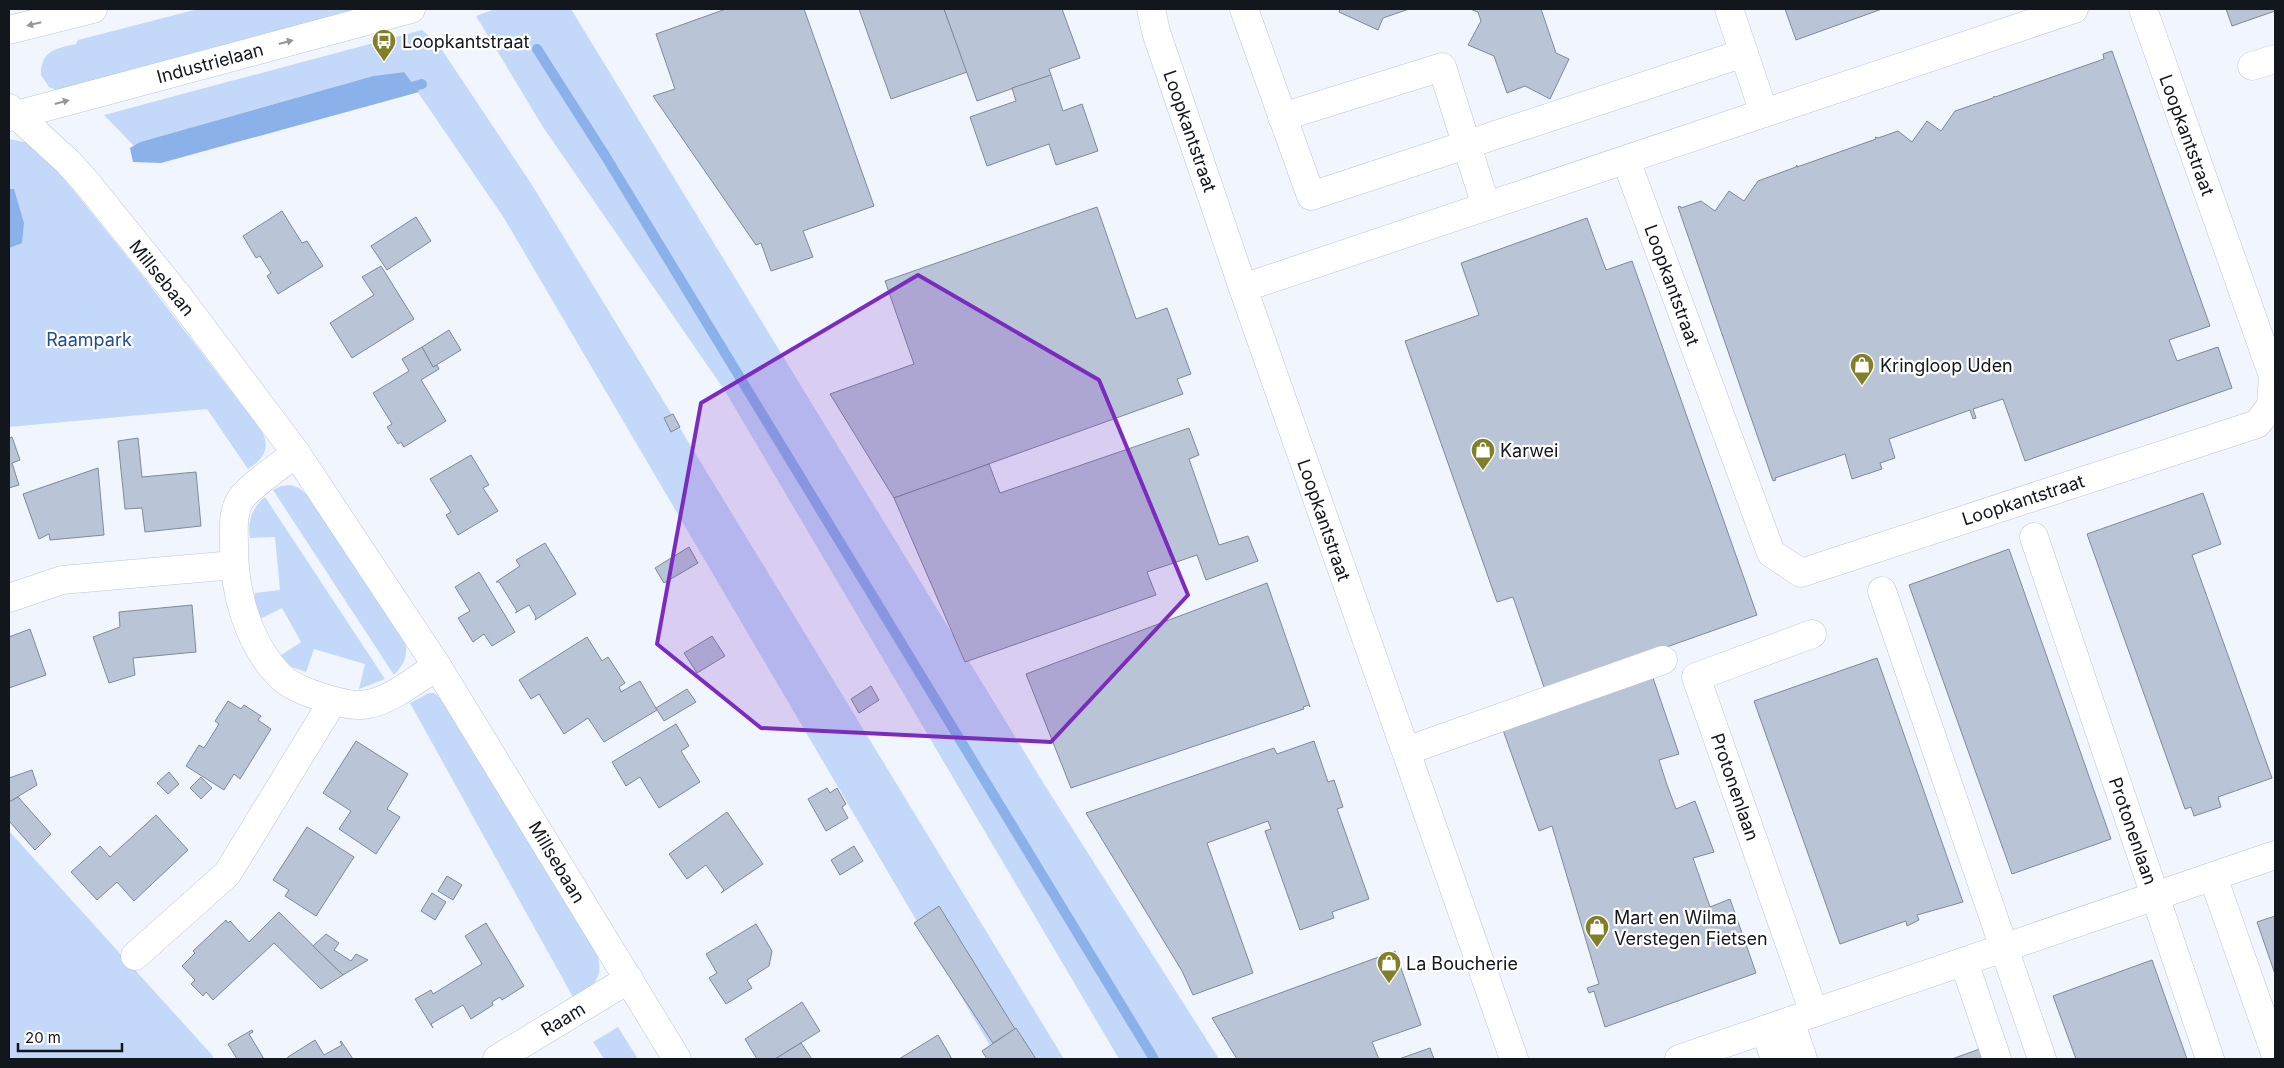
<svg xmlns="http://www.w3.org/2000/svg" width="2284" height="1068" viewBox="0 0 2284 1068" font-family="Inter,sans-serif">
	<style>
		.green { fill: #c4d9f9 }
		.water { fill: #8bb1ea }
		.lines { fill: none; stroke-linecap: round; stroke-linejoin: round }
		.stream { stroke: #8bb1ea; stroke-width: 10 }
		.building { fill: #b9c5d7; stroke: #7e899a }
		.minor-casing { stroke: #b9c5d7; stroke-width: 29 }
		.major-casing { stroke: #b9c5d7; stroke-width: 29 }
		.minor { stroke: #fff; stroke-width: 28 }
		.major { stroke: #fff; stroke-width: 28 }
		.oneway { fill: #949699 }
		.marked { fill: #7b2cbf; fill-opacity: 0.2; stroke: #7b2cbf; stroke-width: 4; stroke-linejoin: round }
		.labels { text-anchor: middle; dominant-baseline: central; stroke-width: 4.5; stroke-linejoin: round; paint-order: stroke }
		.poi-label { font-size: 18px; fill: #12161d; stroke: #fff; text-anchor: start }
		.street-label { font-size: 18px; fill: #12161d; stroke: #fff }
		.park-label { font-size: 18px; fill: #204d91; stroke: #fff }
	</style>
	<rect width="100%" height="100%" fill="#f1f6fe"/>
	<g class="green">
		<path d="M 198,9 L 354,9 L 337,20 L 56,90 L 49,87 L 41,75 C 40,51 57,48 76,44 L 78,40 Z"/>
		<polygon points="495,9 571,9 1044,784 1219,1059 1119,1059 725,391 543,127 476,16"/>
		<polygon points="422,30 438,44 532,185 1064,1059 999,1059 993,1051 504,218 404,72 373,76 140,142 134,146 104,115"/>
		<path d="M 9,139 L 29,143 L 41,150 L 145,279 L 260,429 C 272,446 264,459 248,469 L 207,409 L 9,427 L 9,194 L 14,189 L 9,189 Z"/>
		<path d="M 290,485 L 299,488 L 307,495 L 404,638 C 409,653 405,664 394,675 L 273,490 L 281,486 Z"/>
		<path d="M 265,497 L 385,679 L 359,689 L 365,664 L 314,649 L 306,672 L 292,667 L 280,656 L 301,642 L 282,608 L 260,619 L 254,599 L 255,593 L 280,590 L 275,537 L 250,538 C 247,521 252,508 265,497 Z"/>
		<path d="M 429,693 L 434,693 L 442,699 L 595,949 C 606,976 596,985 574,999 L 410,703 Z"/>
		<polygon points="9,831 212,1055 214,1059 9,1059"/>
		<polygon points="618,1027 638,1059 604,1059 593,1042"/>
	</g>
	<g class="water">
		<polygon points="404,72 419,92 161,163 133,162 130,148 140,142 373,76"/>
		<polygon points="9,189 14,189 24,223 22,243 9,248"/>
	</g>
	<g class="lines">
		<g class="stream">
			<polyline points="537,49 606,157 1154,1059"/>
			<polyline points="401,90 422,84"/>
		</g>
	</g>
	<g class="building">
		<polygon points="726,9 804,9 874,206 803,231 813,257 771,271 761,243 756,245 653,96 675,89 656,34"/>
		<polygon points="859,9 944,9 967,72 891,99"/>
		<polygon points="944,9 1062,9 1080,58 1049,69 1051,75 977,101"/>
		<polygon points="1340,9 1409,9 1383,18 1378,30 1339,12"/>
		<polygon points="1470,9 1541,9 1556,53 1569,59 1550,99 1525,86 1507,93 1494,56 1468,45 1481,21 1478,12"/>
		<polygon points="1785,9 1882,9 1796,40"/>
		<polygon points="2226,9 2275,9 2275,11 2232,26"/>
		<polygon points="2112,51 2210,326 2169,340 2177,361 2218,347 2232,388 2025,461 2003,399 1973,409 1976,418 1973,419 1970,410 1889,439 1895,458 1880,463 1882,469 1852,479 1845,454 1775,478 1776,480 1773,481 1678,207 1680,206 1681,208 1701,201 1715,211 1729,191 1744,201 1758,181 1796,167 1797,165 1797,167 1876,139 1875,137 1878,138 1898,131 1912,142 1927,121 1941,131 1955,111 1993,98 1994,96 1995,97 2104,59 2103,54"/>
		<polygon points="1051,75 1063,111 1082,104 1098,151 1056,165 1049,144 987,166 970,117 1016,101 1012,88"/>
		<polygon points="1097,207 1136,319 1167,308 1191,374 1177,379 1183,394 894,498 830,394 914,364 885,281"/>
		<polygon points="282,211 302,243 307,241 323,266 278,294 267,276 271,273 260,256 256,258 243,236"/>
		<polygon points="416,217 431,241 387,270 371,246"/>
		<polygon points="1587,218 1606,270 1632,261 1757,615 1545,690 1513,597 1497,602 1405,341 1479,315 1461,263"/>
		<polygon points="381,266 414,319 352,358 330,323 374,295 362,277"/>
		<polygon points="449,330 461,350 433,367 422,347"/>
		<polygon points="422,347 433,367 437,365 439,369 421,380 446,421 404,447 401,442 398,444 387,427 392,424 373,393 409,371 402,359"/>
		<polygon points="673,414 680,427 671,432 664,418"/>
		<polygon points="1189,428 1199,455 1189,459 1219,545 1248,536 1258,561 1206,580 1197,555 1147,572 1156,595 965,662 894,498 989,464 1000,493"/>
		<polygon points="12,437 20,460 12,463 19,485 9,488 9,438"/>
		<polygon points="138,438 142,477 196,472 201,526 145,532 142,508 125,509 118,441"/>
		<polygon points="471,455 489,485 483,488 498,511 458,535 446,515 451,512 430,479"/>
		<polygon points="98,468 104,535 50,540 49,534 39,539 23,494"/>
		<polygon points="2203,493 2221,544 2192,555 2272,778 2218,797 2221,807 2194,816 2191,807 2185,809 2087,534"/>
		<polygon points="545,543 576,594 535,620 536,617 529,605 515,613 517,611 499,582 496,582 520,566 516,560"/>
		<polygon points="689,547 698,563 664,583 655,568"/>
		<polygon points="2009,549 2111,839 2012,874 1909,585"/>
		<polygon points="479,572 515,632 492,646 484,634 473,642 458,618 470,611 455,587"/>
		<polygon points="1267,583 1310,707 1309,705 1303,707 1304,709 1071,788 1026,674"/>
		<polygon points="192,605 196,652 133,658 135,675 109,683 93,637 120,627 119,612"/>
		<polygon points="30,629 46,675 9,688 9,637"/>
		<polygon points="712,636 725,656 697,673 684,653"/>
		<polygon points="587,637 602,661 608,657 625,683 619,687 621,692 640,681 657,710 604,742 588,718 564,734 539,694 531,699 519,680"/>
		<polygon points="1877,658 1963,902 1917,915 1919,920 1907,926 1906,921 1840,944 1754,701"/>
		<polygon points="1653,678 1679,754 1659,760 1667,785 1676,809 1695,801 1714,852 1693,858 1710,907 1730,899 1756,973 1605,1027 1594,991 1589,993 1587,988 1599,984 1552,826 1539,831 1503,730"/>
		<polygon points="871,686 879,700 859,713 851,699"/>
		<polygon points="687,689 696,702 664,721 656,708"/>
		<polygon points="228,701 241,709 244,705 261,716 258,720 271,729 240,779 234,774 224,790 186,766 199,745 204,748 219,724 215,721"/>
		<polygon points="676,724 689,746 681,751 700,782 659,808 640,777 626,786 612,762"/>
		<polygon points="356,741 408,774 387,809 400,817 376,854 339,829 351,811 323,793"/>
		<polygon points="1314,741 1328,782 1334,780 1343,807 1337,809 1369,899 1332,912 1334,918 1300,930 1265,831 1271,829 1268,821 1207,843 1253,973 1193,995 1182,971 1086,813 1274,748 1277,754"/>
		<polygon points="32,770 37,785 9,802 9,778"/>
		<polygon points="169,772 179,784 168,794 157,783"/>
		<polygon points="201,777 212,788 201,799 190,788"/>
		<polygon points="827,788 830,793 837,788 846,804 842,807 848,818 826,831 808,799"/>
		<polygon points="18,797 51,834 35,850 9,821 9,802"/>
		<polygon points="727,812 763,864 721,893 724,890 706,865 687,879 669,854"/>
		<polygon points="156,815 188,850 134,901 117,882 97,900 71,872 100,846 110,857"/>
		<polygon points="307,827 354,857 316,916 285,896 289,890 273,880"/>
		<polygon points="854,846 863,861 840,875 831,860"/>
		<polygon points="447,876 462,885 453,900 438,891"/>
		<polygon points="432,893 446,902 435,920 421,911"/>
		<polygon points="939,906 1015,1029 993,1043 914,923"/>
		<polygon points="279,912 343,975 321,989 274,943 213,1000 206,992 203,996 191,984 195,980 182,966 195,953 193,951 226,920 228,923 230,921 249,942"/>
		<polygon points="2275,916 2275,974 2257,922"/>
		<polygon points="486,923 524,986 502,1000 500,997 492,1002 493,1005 471,1019 463,1005 431,1024 433,1028 415,999 431,990 433,994 482,964 465,936"/>
		<polygon points="756,924 772,951 769,966 747,980 752,988 726,1004 709,978 717,973 706,954"/>
		<polygon points="326,934 339,943 334,950 351,961 356,954 368,960 343,975 313,946"/>
		<polygon points="1395,951 1421,1025 1372,1042 1379,1059 1237,1059 1212,1018"/>
		<polygon points="2152,960 2187,1059 2076,1059 2053,996"/>
		<polygon points="802,1002 820,1031 775,1059 757,1059 745,1039"/>
		<polygon points="1016,1028 1036,1059 987,1059 982,1051"/>
		<polygon points="252,1030 253,1032 249,1034 264,1059 237,1059 228,1044"/>
		<polygon points="938,1035 952,1059 899,1059"/>
		<polygon points="315,1040 324,1055 342,1045 340,1042 341,1041 353,1059 287,1059 288,1057"/>
		<polygon points="801,1043 812,1059 775,1059"/>
		<polygon points="1985,1047 1988,1059 1952,1059"/>
		<polygon points="1430,1048 1434,1059 1399,1059"/>
	</g>
	<g class="lines">
		<defs>
			<g id="minor">
				<polyline points="1151,9 1156,32 1243,288 1514,1059"/>
				<polyline points="1244,9 1311,196 1744,53"/>
				<polyline points="1729,9 1764,113"/>
				<polyline points="2252,66 2275,59"/>
				<polyline points="9,108 68,162 87,183 178,296 296,453 437,666 677,1059"/>
				<polyline points="1282,117 1442,67 1486,206"/>
				<polyline points="1626,160 1771,553 1801,573 2257,424 2271,406 2273,376 2143,9"/>
				<polyline points="1243,288 2074,9"/>
				<path d="M 296,453 C 283,464 245,489 239,502 C 232,516 234,533 234,547 C 234,592 248,643 280,676 C 291,687 309,693 324,698 C 338,702 354,707 368,704 C 390,701 418,678 437,666"/>
				<polyline points="2034,537 2210,1059"/>
				<polyline points="1882,591 2042,1059"/>
				<polyline points="9,598 62,580 234,565"/>
				<polyline points="1812,634 1696,677 1814,1013"/>
				<polyline points="1406,751 1663,660"/>
				<polyline points="2213,877 2275,1053"/>
				<polyline points="135,956 227,874 333,701"/>
				<polyline points="1964,962 1997,1059"/>
				<polyline points="1790,1021 1803,1059"/>
				<polyline points="1765,1030 1775,1059"/>
				<polyline points="497,1059 629,979"/>
				<polyline points="1679,1059 2275,855"/>
			</g>
			<g id="major">
				<polyline points="9,30 93,9"/>
				<polyline points="9,117 411,9"/>
			</g>
		</defs>
		<use href="#minor" class="minor-casing"/>
		<use href="#major" class="major-casing"/>
		<use href="#minor" class="minor"/>
		<use href="#major" class="major"/>
	</g>
	<defs><path id="oneway-solid" d="M-6-.8H1V-3.2L6.5 0L1 3.2V.8H-6Z" transform="scale(1.25)"/></defs>
	<g class="oneway">
		<use href="#oneway-solid" transform="translate(34 24) rotate(166)"/>
		<use href="#oneway-solid" transform="translate(286 42) rotate(-15)"/>
		<use href="#oneway-solid" transform="translate(62 102) rotate(-15)"/>
	</g>
	<path class="marked" d="M 918,275 L 1099,380 L 1188,595 L 1051,742 L 761,728 L 657,644 L 701,403 Z"/>
	<defs>
		<symbol id="bus-pin" viewBox="-11 -11 22 30"><path d="M0 17L-7.5 6A9.5 9.5 0 1 1 7.5 6Z" fill="#818029" stroke="#fff"/><path d="M-5-6H5V4H4V6H2V4H-2V6H-4V4H-5ZM-3.5-4V0h7V-4ZM-3.5 1.2v1.5H-2V1.2ZM2 1.2v1.5H3.5V1.2Z" fill="#fff"/></symbol>
		<symbol id="shop-pin" viewBox="-11 -11 22 30"><path d="M0 17L-7.5 6A9.5 9.5 0 1 1 7.5 6Z" fill="#818029" stroke="#fff"/><path d="M-5-2.5h2.3a2.7 3.5 0 0 1 5.4 0H5L5.5 6h-11ZM-1.5-2.5h3a1.5 2.3 0 0 0-3 0Z" fill="#fff"/></symbol>
	</defs>
	<g fill-rule="evenodd">
		<use href="#bus-pin" x="370" y="27" width="28" height="38"/>
		<use href="#shop-pin" x="1848" y="351" width="28" height="38"/>
		<use href="#shop-pin" x="1469" y="436" width="28" height="38"/>
		<use href="#shop-pin" x="1583" y="913" width="28" height="38"/>
		<use href="#shop-pin" x="1375" y="949" width="28" height="38"/>
	</g>
	<g class="labels">
		<g class="poi-label">
			<text x="402" y="41">Loopkantstraat</text>
			<text x="1880" y="365">Kringloop Uden</text>
			<text x="1500" y="450">Karwei</text>
			<text x="1614" y="917">Mart en Wilma<tspan x="1614" dy="21">Verstegen Fietsen</tspan></text>
			<text x="1406" y="963">La Boucherie</text>
		</g>
		<g class="street-label">
			<text transform="translate(210 63) rotate(-15)">Industrielaan</text>
			<text transform="translate(1190 131) rotate(71)">Loopkantstraat</text>
			<text transform="translate(2187 135) rotate(70)">Loopkantstraat</text>
			<text transform="translate(162 278) rotate(51)">Millsebaan</text>
			<text transform="translate(1672 285) rotate(70)">Loopkantstraat</text>
			<text transform="translate(2023 500) rotate(-18)">Loopkantstraat</text>
			<text transform="translate(1324 520) rotate(71)">Loopkantstraat</text>
			<text transform="translate(1735 787) rotate(71)">Protonenlaan</text>
			<text transform="translate(2133 831) rotate(71)">Protonenlaan</text>
			<text transform="translate(557 862) rotate(59)">Millsebaan</text>
			<text transform="translate(563 1019) rotate(-31)">Raam</text>
		</g>
		<g class="park-label">
			<text x="89" y="339">Raampark</text>
		</g>
	</g>
	<rect width="2284" height="1068" fill="none" stroke="#12161d" stroke-width="20"/>
	<path d="M18 1043v8h104v-8" fill="none" stroke="#12161d" stroke-width="2.5"/>
	<text x="25" y="1043" font-size="15" fill="#12161d" stroke="#ffffff" stroke-width="4" paint-order="stroke">20 m</text>
</svg>
